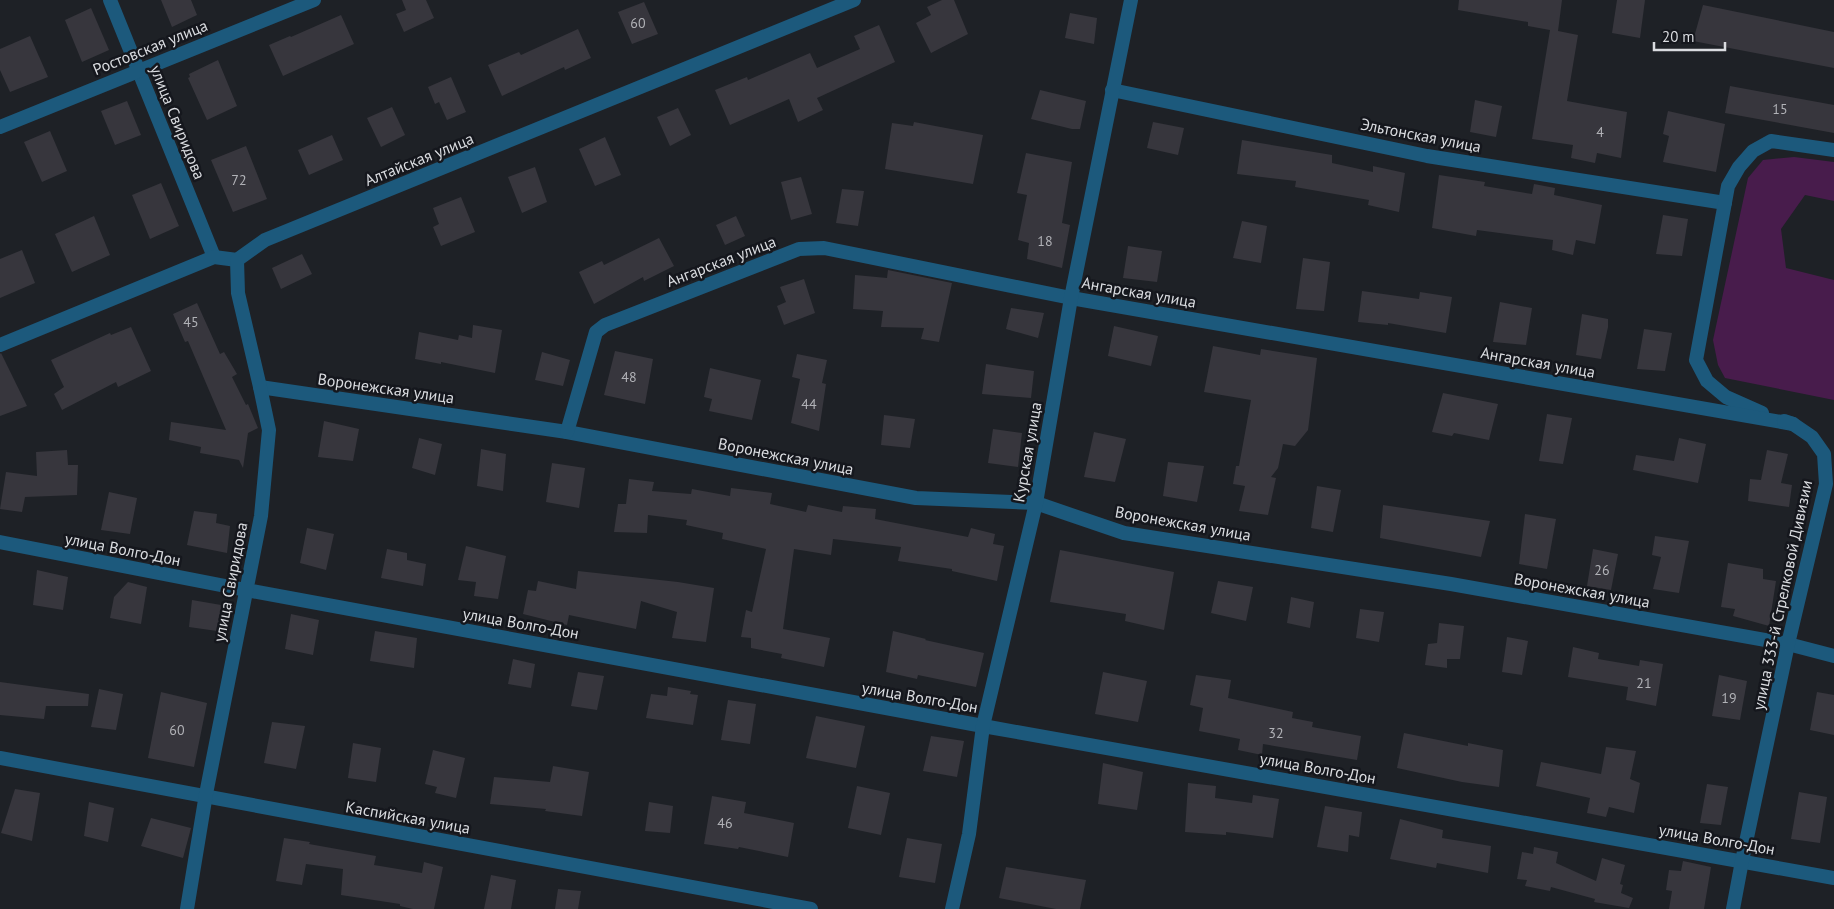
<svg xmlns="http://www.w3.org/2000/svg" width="1834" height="909" viewBox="0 0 1834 909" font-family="'PT Sans',sans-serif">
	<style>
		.green { fill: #481c4c }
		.building { fill: #37363d }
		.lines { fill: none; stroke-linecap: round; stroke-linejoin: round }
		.minor { stroke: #1c597c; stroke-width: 14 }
		.tertiary { stroke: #1c597c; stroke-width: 14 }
		.labels { text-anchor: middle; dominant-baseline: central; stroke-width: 5; stroke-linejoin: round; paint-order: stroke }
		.number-label { font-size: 14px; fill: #b1b2b7 }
		.street-label { font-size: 16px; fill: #dadce0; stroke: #15171d }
	</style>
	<rect width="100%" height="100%" fill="#1e2126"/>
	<polygon class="green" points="1794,157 1834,162 1834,201 1805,195 1781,229 1786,268 1834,280 1834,400 1725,378 1718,365 1713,340 1748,178 1763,160"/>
	<g class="building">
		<polygon points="161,0 191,0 197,15 172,27"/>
		<polygon points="402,0 426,0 434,18 404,32 396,14 406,10"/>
		<polygon points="942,0 954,0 968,34 931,53 916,23 931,15 927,7"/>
		<polygon points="1459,0 1562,0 1558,31 1578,35 1567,101 1627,112 1621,158 1597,153 1595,163 1571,158 1573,145 1532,139 1550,30 1528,26 1528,22 1458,10"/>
		<polygon points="1617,0 1645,0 1640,38 1612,33"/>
		<polygon points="644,2 658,34 632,44 618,12"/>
		<polygon points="1703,5 1834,32 1834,68 1693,41"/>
		<polygon points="91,8 109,50 82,62 65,20"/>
		<polygon points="1070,13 1097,18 1094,44 1065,38"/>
		<polygon points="341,15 354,44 283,76 269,45 290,36 291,37"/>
		<polygon points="879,25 895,62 817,98 823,110 798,122 789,99 730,125 715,90 747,77 748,80 810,53 817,68 860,49 854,36"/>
		<polygon points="578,29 591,58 565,70 564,67 502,96 488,65 519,52 521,55"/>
		<polygon points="30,36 48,77 10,92 0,70 0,49"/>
		<polygon points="218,60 237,106 207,120 188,78 190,77 189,74"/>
		<polygon points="451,77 466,112 447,120 439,102 435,104 428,87"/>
		<polygon points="1730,86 1834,105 1834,133 1725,113"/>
		<polygon points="1040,90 1086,101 1080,129 1072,129 1031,119"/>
		<polygon points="1475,100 1502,106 1496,137 1470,132"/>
		<polygon points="127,101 141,135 115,145 101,111"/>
		<polygon points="392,107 405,135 381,147 367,118"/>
		<polygon points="678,108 691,135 670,146 657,117"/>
		<polygon points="1668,111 1725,124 1716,172 1663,162 1669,136 1663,134"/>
		<polygon points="914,122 983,135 973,184 885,169 892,123 913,126"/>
		<polygon points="1153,122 1184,128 1178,155 1147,148"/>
		<polygon points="50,131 67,171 42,182 24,142"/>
		<polygon points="332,135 343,160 309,175 298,150"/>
		<polygon points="605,137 621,175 595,186 579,149"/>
		<polygon points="1242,140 1332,155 1332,163 1373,172 1373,166 1405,173 1399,212 1368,205 1369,200 1295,187 1296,181 1237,174"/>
		<polygon points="246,146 267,199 233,212 211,160"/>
		<polygon points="1026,153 1072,162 1062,223 1070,225 1062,268 1027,259 1029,243 1018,240 1027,195 1017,193"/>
		<polygon points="535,167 547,202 522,213 508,177"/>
		<polygon points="1439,175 1485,182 1484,186 1532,194 1534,184 1555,188 1554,195 1602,205 1595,244 1576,240 1573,255 1552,250 1553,240 1477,230 1476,236 1432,228"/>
		<polygon points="801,177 812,214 791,220 781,182"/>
		<polygon points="161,183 179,226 150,239 132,195"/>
		<polygon points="842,189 864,191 858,226 836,223"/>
		<polygon points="461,197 475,232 441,246 433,227 439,224 433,208"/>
		<polygon points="1663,215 1688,219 1682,256 1656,254"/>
		<polygon points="94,216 110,255 72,272 55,234"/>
		<polygon points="736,216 745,236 725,245 716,225"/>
		<polygon points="1242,221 1267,226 1261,263 1233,258"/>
		<polygon points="659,238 674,266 644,281 643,277 594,304 579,272 602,261 604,265"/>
		<polygon points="1128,246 1162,251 1157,282 1123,278"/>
		<polygon points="22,250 35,283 0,298 0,259"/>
		<polygon points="302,254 312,274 281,289 272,268"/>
		<polygon points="1303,258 1330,262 1324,311 1296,309"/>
		<polygon points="888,270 952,283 939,342 921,339 924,328 881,327 883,311 853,309 855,275 887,278"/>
		<polygon points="804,279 815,313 784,325 777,306 786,302 780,287"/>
		<polygon points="1362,291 1419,299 1420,292 1452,297 1446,333 1388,323 1388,325 1358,322"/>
		<polygon points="1500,302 1532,308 1526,345 1493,342"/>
		<polygon points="197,303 220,354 224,352 237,374 232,377 246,405 248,404 258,428 248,433 243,468 239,460 200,453 201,447 169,440 171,422 226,430 188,341 185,342 173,314"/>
		<polygon points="1011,308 1044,313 1038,338 1006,329"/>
		<polygon points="1582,314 1608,319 1608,327 1601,359 1576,355"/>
		<polygon points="473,325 502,330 495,373 441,362 441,364 415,359 419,332 458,340 459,335 472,338"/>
		<polygon points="1114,326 1158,336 1151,366 1108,356"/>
		<polygon points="131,327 151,371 118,387 116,382 62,410 54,394 64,387 51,360 110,333 111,335"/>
		<polygon points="1644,329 1672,333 1665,371 1637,369"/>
		<polygon points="1213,346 1260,355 1261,349 1317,358 1308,430 1295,446 1283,444 1278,468 1271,477 1276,478 1268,515 1239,511 1245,486 1233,484 1236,466 1239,466 1251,400 1204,392"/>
		<polygon points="615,351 653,359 645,404 604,395"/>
		<polygon points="542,352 570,360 563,386 535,380"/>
		<polygon points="1,353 27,406 0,416 0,354"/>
		<polygon points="797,354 827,360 822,383 826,384 819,431 791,423 800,379 792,377"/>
		<polygon points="986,364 1034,371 1031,398 982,394"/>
		<polygon points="710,368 761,380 752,420 709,411 712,399 704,397"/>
		<polygon points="1443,393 1498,404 1489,440 1454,433 1452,436 1432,432"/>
		<polygon points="1547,414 1572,418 1563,464 1539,461"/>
		<polygon points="884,415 915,419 910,448 881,445"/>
		<polygon points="324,421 359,429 353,461 318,457"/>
		<polygon points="993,429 1022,433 1018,467 988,463"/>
		<polygon points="1094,432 1126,439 1115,482 1084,477"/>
		<polygon points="419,438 442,444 435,475 412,468"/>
		<polygon points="1679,438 1706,444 1698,483 1633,470 1636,455 1674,461"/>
		<polygon points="481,449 506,454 503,491 477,486"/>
		<polygon points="67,450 68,465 78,465 77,495 25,497 22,512 0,509 6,472 37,476 36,452"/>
		<polygon points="1767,450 1788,454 1781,483 1792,485 1789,507 1748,501 1750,479 1761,480"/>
		<polygon points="1168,462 1204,466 1197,502 1163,496"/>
		<polygon points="552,463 585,468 579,508 546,502"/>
		<polygon points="629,479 654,482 652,491 691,494 692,489 730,496 731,488 772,493 770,504 806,512 808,505 842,512 843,506 876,509 875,519 968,537 971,528 995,534 993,544 1004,546 997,581 952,571 952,569 898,561 901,547 833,539 831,555 794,549 783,629 830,638 824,667 781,658 782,654 751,648 751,638 741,637 746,610 752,612 766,549 722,539 723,533 686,525 687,520 648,515 647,533 614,532 618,504 626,504"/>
		<polygon points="1317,486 1341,490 1333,532 1311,528"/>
		<polygon points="109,492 137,498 130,534 101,530"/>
		<polygon points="1383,505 1490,521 1481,557 1380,538"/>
		<polygon points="194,511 217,514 216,523 230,526 227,553 187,545"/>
		<polygon points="1525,514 1556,519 1547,569 1519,564"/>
		<polygon points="307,528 334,534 326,570 300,563"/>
		<polygon points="1655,536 1689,541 1679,593 1653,589 1661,557 1652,555"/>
		<polygon points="466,546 506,556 498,599 474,596 476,582 458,580"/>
		<polygon points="387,549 407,553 407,560 426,564 423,586 381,578"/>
		<polygon points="1593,549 1618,554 1611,590 1587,586"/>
		<polygon points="1060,550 1174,572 1164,630 1125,621 1126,614 1050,602"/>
		<polygon points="1728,563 1763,569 1763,579 1776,581 1769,626 1733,616 1735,609 1721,607"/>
		<polygon points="37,570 68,577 63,610 33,605"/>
		<polygon points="578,571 678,582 714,588 706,642 672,638 677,612 641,601 636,629 569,615 567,625 523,614 528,590 536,591 538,581 576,589"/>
		<polygon points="1218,581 1253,587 1246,621 1211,613"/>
		<polygon points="128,582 147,587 141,624 110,618 114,597"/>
		<polygon points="1291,597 1314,602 1310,628 1287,623"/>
		<polygon points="192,600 227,606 224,632 189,627"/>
		<polygon points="1360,609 1384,612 1379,642 1356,638"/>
		<polygon points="291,614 319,620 313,655 285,649"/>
		<polygon points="1439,623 1464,626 1460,659 1447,659 1447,668 1425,665 1428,644 1437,643"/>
		<polygon points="375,631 417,638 414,668 370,661"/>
		<polygon points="893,631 926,639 925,640 984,653 976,687 918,675 917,679 886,672"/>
		<polygon points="1507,637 1528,641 1522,675 1502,672"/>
		<polygon points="1573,647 1599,653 1598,659 1639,666 1640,660 1663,664 1656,706 1626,700 1628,687 1568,677"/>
		<polygon points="513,659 535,664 531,688 508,684"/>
		<polygon points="578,672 604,676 597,710 571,706"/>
		<polygon points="1103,672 1147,681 1138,722 1095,714"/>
		<polygon points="1196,675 1231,680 1228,698 1293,712 1292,718 1313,722 1312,727 1361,736 1357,760 1263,744 1262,755 1238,750 1240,739 1199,731 1203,708 1190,705"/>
		<polygon points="1719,675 1747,681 1740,720 1712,716"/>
		<polygon points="0,682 89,694 88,706 46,706 44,719 0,715"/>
		<polygon points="668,687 691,691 690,694 698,695 693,725 646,718 651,694 667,696"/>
		<polygon points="99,689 123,694 116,730 91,727"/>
		<polygon points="161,692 207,703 194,767 148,758"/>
		<polygon points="1817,692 1834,695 1834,735 1810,730"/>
		<polygon points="728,700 756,704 750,744 721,740"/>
		<polygon points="816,716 865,726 856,768 806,758"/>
		<polygon points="272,722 305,726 296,769 264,763"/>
		<polygon points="1404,733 1468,746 1468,743 1503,750 1499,787 1462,782 1397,768"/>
		<polygon points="931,736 964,741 957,777 923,771"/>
		<polygon points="353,743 381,748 376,782 348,778"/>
		<polygon points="1606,747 1636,751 1630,779 1640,783 1634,813 1609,807 1606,817 1587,813 1590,798 1536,786 1541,762 1601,774"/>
		<polygon points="433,750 465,758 456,798 435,793 437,787 425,784"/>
		<polygon points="1103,763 1143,772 1137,810 1098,804"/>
		<polygon points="553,766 589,772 582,816 545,811 546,809 490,804 494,777 550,782"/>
		<polygon points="1188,783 1216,786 1215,798 1252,803 1253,795 1279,799 1273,838 1226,832 1226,835 1185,832"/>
		<polygon points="1707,784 1728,787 1721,825 1700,823"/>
		<polygon points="857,786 890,793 881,835 848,828"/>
		<polygon points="15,789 40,793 32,841 1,833"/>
		<polygon points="1799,792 1827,797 1820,843 1791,839"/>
		<polygon points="712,796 746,802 744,813 794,823 788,857 739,847 738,849 704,844"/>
		<polygon points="89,802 114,808 108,842 84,836"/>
		<polygon points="649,802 673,806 670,833 645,831"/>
		<polygon points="1325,806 1362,812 1359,837 1349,835 1348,852 1317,847"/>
		<polygon points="151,818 191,828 183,858 141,846"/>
		<polygon points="1400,819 1443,830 1442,838 1491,846 1488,873 1437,863 1436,868 1390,859"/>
		<polygon points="284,838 310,842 309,844 376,856 374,865 422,873 424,862 443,867 434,909 413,909 400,906 400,904 341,895 343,869 306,864 302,885 276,881"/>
		<polygon points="907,838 942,844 935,883 899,877"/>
		<polygon points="1534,847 1558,852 1556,863 1596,881 1602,858 1625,865 1620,884 1623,885 1621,893 1633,898 1629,908 1594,902 1595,899 1551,887 1550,891 1525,886 1527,880 1517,879 1522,852 1533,854"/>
		<polygon points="1683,861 1711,867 1704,909 1669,909 1672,891 1666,890 1669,870 1681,871"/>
		<polygon points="1006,867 1086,880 1080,909 1056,909 999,898"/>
		<polygon points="491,875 516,880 511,909 484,909"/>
		<polygon points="558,889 581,891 578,909 555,909"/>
	</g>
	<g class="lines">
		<g class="minor">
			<polyline points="110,0 214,257"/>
			<polyline points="1112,90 1427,156 1725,203"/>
			<polyline points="0,127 314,0"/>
			<polyline points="0,345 214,257 237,260"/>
			<polyline points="260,387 567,432 916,498 1036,503 1124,533 1451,584 1788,644 1834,656"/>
			<polyline points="1762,413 1726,397 1707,381 1696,360 1728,186 1739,167 1753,151 1771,141 1834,150"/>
			<polyline points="567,432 596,332 605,325 799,249 824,248 1071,298 1793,424"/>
			<polyline points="0,542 246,590 983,726 1834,878"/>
			<polyline points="0,758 811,909"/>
			<polyline points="952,909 969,834 983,726 1036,503 1071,298 1131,0"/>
			<polyline points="1733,909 1742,861 1788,644 1826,484 1824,454 1812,437 1793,424 1784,421"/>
		</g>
		<polyline class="tertiary" points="187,909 206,794 261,516 269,430 260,387 238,293 237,260 265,240 854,0"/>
	</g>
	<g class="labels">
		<g class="number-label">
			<text x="638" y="23">60</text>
			<text x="1780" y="109">15</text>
			<text x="1600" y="132">4</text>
			<text x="239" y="180">72</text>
			<text x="1045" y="241">18</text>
			<text x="191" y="322">45</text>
			<text x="629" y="377">48</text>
			<text x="809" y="404">44</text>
			<text x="1602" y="570">26</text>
			<text x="1644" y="683">21</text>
			<text x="1729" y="698">19</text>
			<text x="177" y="730">60</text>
			<text x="1276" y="733">32</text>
			<text x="725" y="823">46</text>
		</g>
		<g class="street-label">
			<text transform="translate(150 47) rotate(-22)">Ростовская улица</text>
			<text transform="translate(178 122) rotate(68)">улица Свиридова</text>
			<text transform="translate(1421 135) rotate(11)">Эльтонская улица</text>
			<text transform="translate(419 159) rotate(-22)">Алтайская улица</text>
			<text transform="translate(721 261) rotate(-21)">Ангарская улица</text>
			<text transform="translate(1139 292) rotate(10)">Ангарская улица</text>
			<text transform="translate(1538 362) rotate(10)">Ангарская улица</text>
			<text transform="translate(386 388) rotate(8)">Воронежская улица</text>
			<text transform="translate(1027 452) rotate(-80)">Курская улица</text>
			<text transform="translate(786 456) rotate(11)">Воронежская улица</text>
			<text transform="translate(1183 523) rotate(10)">Воронежская улица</text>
			<text transform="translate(123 549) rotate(11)">улица Волго-Дон</text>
			<text transform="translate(230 582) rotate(-79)">улица Свиридова</text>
			<text transform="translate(1582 590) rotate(10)">Воронежская улица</text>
			<text transform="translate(1782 595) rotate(-78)">улица 333-й Стрелковой Дивизии</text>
			<text transform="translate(521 623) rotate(10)">улица Волго-Дон</text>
			<text transform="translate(920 697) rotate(10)">улица Волго-Дон</text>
			<text transform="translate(1318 768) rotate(10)">улица Волго-Дон</text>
			<text transform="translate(408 817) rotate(10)">Каспийская улица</text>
			<text transform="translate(1717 839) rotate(10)">улица Волго-Дон</text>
		</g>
	</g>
	<path d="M1654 42v8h71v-8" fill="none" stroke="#dadce0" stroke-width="2.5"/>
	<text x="1662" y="42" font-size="15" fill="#dadce0" stroke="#15171d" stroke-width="4" paint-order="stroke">20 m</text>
</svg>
